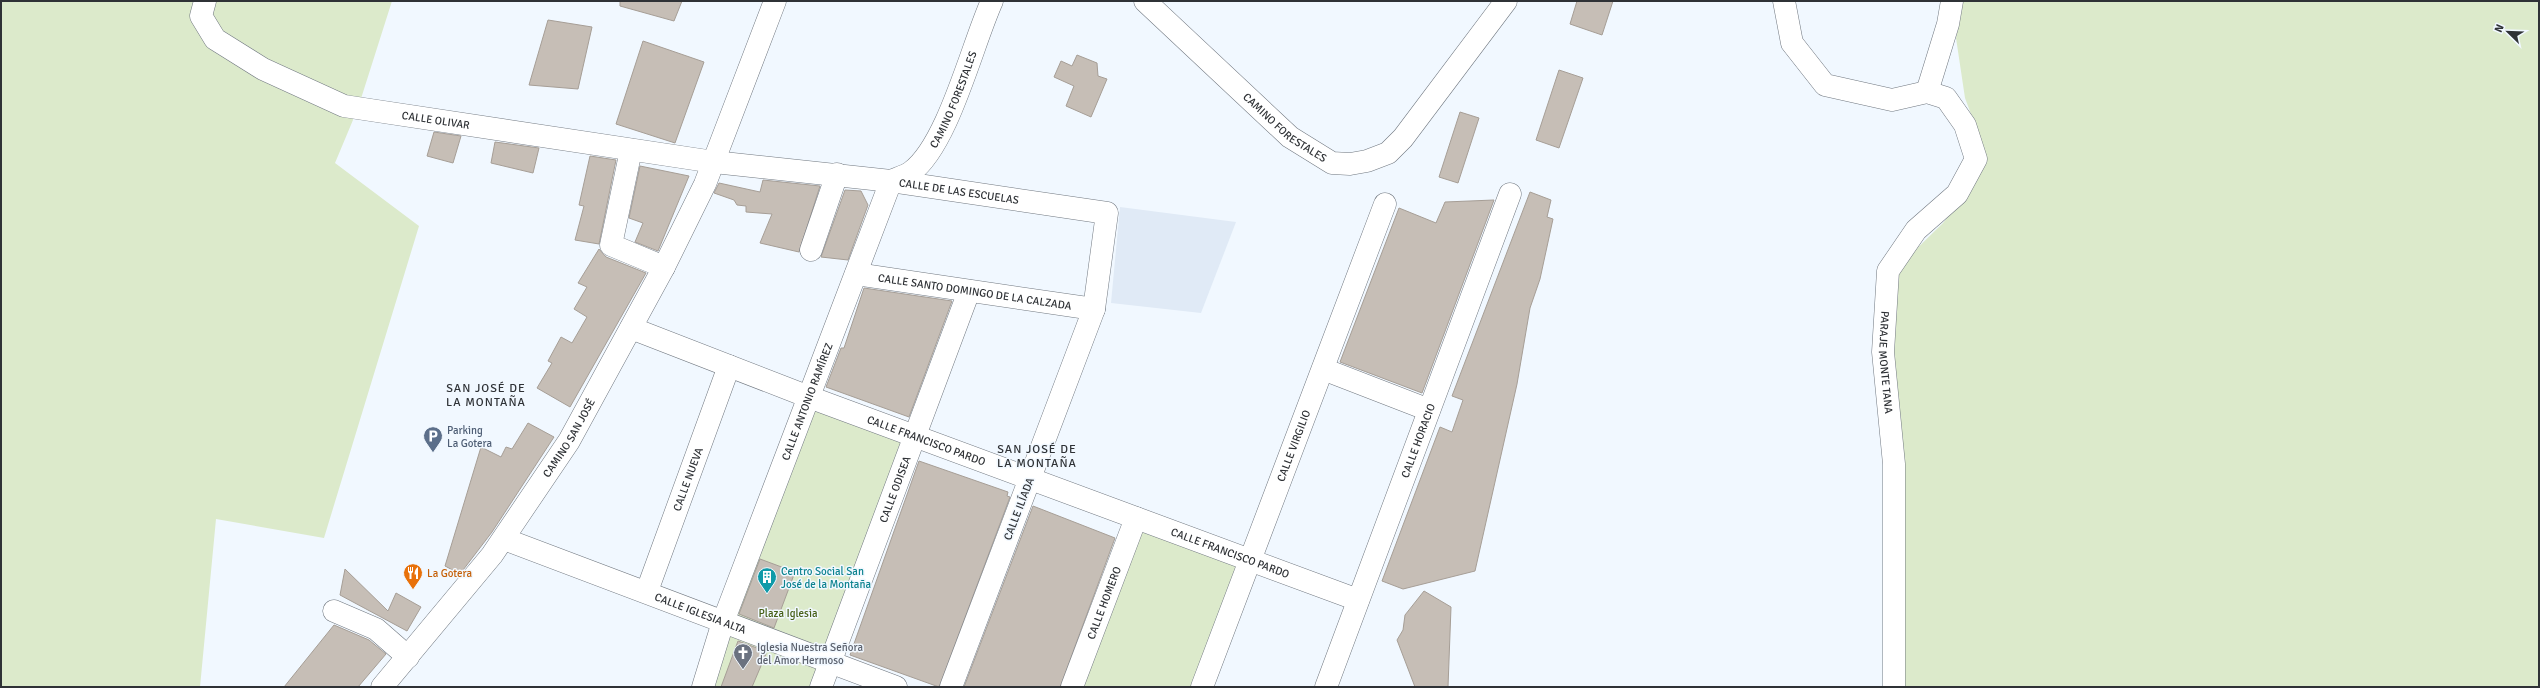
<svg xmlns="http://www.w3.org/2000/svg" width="2540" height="688" viewBox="0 0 2540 688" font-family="Signika,sans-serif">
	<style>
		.built { fill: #e0eaf6 }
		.green { fill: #dceacb }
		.building { fill: #c6beb6; stroke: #a69e96 }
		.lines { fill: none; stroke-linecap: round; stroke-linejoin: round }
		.street-casing { stroke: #717880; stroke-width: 23 }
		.secondary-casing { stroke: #717880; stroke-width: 23 }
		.street { stroke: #fff; stroke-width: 22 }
		.secondary { stroke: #fff; stroke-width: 22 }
		.labels { text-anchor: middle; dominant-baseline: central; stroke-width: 3; stroke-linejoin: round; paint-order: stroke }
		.street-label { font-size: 11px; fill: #2f3236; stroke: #f1f8ff }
		.service-label { font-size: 11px; fill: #4e5e75; stroke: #f1f8ff; text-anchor: start }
		.culture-label { font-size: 11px; fill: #0d838f; stroke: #f1f8ff; text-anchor: start }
		.food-label { font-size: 11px; fill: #c56008; stroke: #f1f8ff; text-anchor: start }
		.park-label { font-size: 11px; fill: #465f17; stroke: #f1f8ff }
		.worship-label { font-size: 11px; fill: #5b616d; stroke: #f1f8ff; text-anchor: start }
		.neighbourhood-label { font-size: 12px; letter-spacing: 1px; fill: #2f3236; stroke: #f1f8ff }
	</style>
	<rect width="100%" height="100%" fill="#f1f8ff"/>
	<polygon class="built" points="1120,207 1236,222 1201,313 1111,303"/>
	<g class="green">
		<polygon points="1,1 392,1 358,108 335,163 419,226 324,538 216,519 200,687 1,687"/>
		<polygon points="1963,1 2539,1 2539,687 1901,687 1890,299 1899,266 1943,223 1972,186 1981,141 1965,98 1956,38"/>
		<polygon points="809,397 915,437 822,687 703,687"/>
		<polygon points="1136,518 1250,560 1202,687 1072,687"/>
	</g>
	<g class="building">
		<polygon points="620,1 682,1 674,21 620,6"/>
		<polygon points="1577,1 1613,1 1602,35 1570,24"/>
		<polygon points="548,20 592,27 578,89 529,85"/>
		<polygon points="643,41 704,62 675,143 616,124"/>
		<polygon points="1077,55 1097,63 1098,76 1107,79 1091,117 1066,106 1074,86 1054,77 1061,61 1072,66"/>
		<polygon points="1559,70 1583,78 1559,148 1536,140"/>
		<polygon points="1460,112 1479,118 1458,183 1439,177"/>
		<polygon points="434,132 461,136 453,163 427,156"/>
		<polygon points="495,142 539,148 533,173 491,163"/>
		<polygon points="590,156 616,160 599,244 575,240 584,206 579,205"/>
		<polygon points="640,166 689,176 658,251 635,242 643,223 629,218"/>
		<polygon points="763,180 820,186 799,252 760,243 772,214 746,212 746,206 737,205 734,200 714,193 719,183 760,192"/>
		<polygon points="845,190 861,191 868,205 848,260 821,257"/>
		<polygon points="1530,192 1551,200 1547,217 1553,219 1540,279 1530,308 1517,384 1475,571 1403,589 1382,581 1440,427 1452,432 1463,400 1452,396"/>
		<polygon points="1494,200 1422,393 1340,362 1399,208 1436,223 1445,202"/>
		<polygon points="599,249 606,257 646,273 570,407 537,388 552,363 548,361 561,337 572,343 587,317 574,309 587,287 578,283"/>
		<polygon points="864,288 952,301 909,417 826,387 841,348 844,348"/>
		<polygon points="528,423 554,437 492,532 460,574 445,566 481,447 501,457 506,447 512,449"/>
		<polygon points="919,461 1008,492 1007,496 1010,497 939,687 850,655"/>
		<polygon points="1033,506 1115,538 1060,687 964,687"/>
		<polygon points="760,559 795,572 774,628 739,614"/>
		<polygon points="345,569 388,611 396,593 421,607 407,631 340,595"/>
		<polygon points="1424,591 1451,607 1448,687 1415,687 1397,640 1403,630 1405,615"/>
		<polygon points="334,625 369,640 386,654 358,687 284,687"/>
		<polygon points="738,641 765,651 766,654 752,687 721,687"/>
	</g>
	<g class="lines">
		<defs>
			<g id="street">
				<path id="s1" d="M 205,1 L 201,16 L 215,39 L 263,69 L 344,106 L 714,162 L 891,181 L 1107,213 L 1094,309 L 951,687"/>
				<path id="s2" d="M 1145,1 L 1290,137 L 1332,163 L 1350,164 L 1367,161 L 1388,153 L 1403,138 L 1506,1"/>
				<path id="s3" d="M 1784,1 L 1792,43 L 1825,85 L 1892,100 L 1927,92 L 1946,98 L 1965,125 L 1976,159 L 1957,194 L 1916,230 L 1888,271 L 1883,352 L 1894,464 L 1894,687"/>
				<polyline points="1927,92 1948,24 1952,1"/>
				<polyline points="631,150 611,245 664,267"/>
				<path id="s4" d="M 891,181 C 898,178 905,176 911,172 C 948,145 972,45 992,1"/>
				<polyline points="811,250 837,174"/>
				<path id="s5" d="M 856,274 L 1094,309"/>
				<path id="s6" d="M 631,328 L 809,397 L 1358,600"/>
				<polyline points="1323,369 1429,410"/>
				<path id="s7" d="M 504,539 L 896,687"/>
				<path id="s8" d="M 647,591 L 729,366"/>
				<polyline points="334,611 376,629 408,657"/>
				<path id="s9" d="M 703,687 L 723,622 L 891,181"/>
				<path id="s10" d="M 821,687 L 969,291"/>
				<path id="s11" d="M 1072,687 L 1136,518"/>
				<path id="s12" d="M 1202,687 L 1385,204"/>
				<path id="s13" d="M 1326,687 L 1510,194"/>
			</g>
			<g id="secondary">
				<path id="s14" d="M 382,687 L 492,555 L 569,441 L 664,267 L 705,184 L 775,1"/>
			</g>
		</defs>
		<use href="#street" class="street-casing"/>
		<use href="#secondary" class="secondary-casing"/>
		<use href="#street" class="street"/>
		<use href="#secondary" class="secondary"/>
	</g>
	<defs>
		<symbol id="parking-pin" viewBox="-11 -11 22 30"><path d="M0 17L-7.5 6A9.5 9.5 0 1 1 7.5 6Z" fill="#5c6f8a" stroke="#f1f8ff"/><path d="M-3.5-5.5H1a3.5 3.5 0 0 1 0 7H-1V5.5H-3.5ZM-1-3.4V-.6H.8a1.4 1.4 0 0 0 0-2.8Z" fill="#fff"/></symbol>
		<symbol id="restaurant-pin" viewBox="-11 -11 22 30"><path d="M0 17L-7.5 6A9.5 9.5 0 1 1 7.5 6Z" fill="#e8710a" stroke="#f1f8ff"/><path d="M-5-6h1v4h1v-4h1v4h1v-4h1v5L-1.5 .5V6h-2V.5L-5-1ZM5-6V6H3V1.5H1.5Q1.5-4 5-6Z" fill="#fff"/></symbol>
		<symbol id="building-pin" viewBox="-11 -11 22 30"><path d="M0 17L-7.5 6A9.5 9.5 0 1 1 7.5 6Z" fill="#0f9aa8" stroke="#f1f8ff"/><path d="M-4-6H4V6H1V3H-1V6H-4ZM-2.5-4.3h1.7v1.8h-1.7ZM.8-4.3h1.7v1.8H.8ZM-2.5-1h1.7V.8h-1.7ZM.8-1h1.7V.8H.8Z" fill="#fff"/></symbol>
		<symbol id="church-pin" viewBox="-11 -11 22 30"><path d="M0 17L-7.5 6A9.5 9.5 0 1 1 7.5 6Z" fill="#6b7280" stroke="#f1f8ff"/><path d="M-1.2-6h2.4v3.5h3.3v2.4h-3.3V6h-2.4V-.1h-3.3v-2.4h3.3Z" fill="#fff"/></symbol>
	</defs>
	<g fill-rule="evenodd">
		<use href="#parking-pin" x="422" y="425" width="22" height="30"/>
		<use href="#restaurant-pin" x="402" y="562" width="22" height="30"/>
		<use href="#building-pin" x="756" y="566" width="22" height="30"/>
		<use href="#church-pin" x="732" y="642" width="22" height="30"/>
	</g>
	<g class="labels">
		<g class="street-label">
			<text stroke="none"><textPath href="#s4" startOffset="107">CAMINO FORESTALES</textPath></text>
			<text stroke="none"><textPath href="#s1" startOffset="281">CALLE OLIVAR</textPath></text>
			<text stroke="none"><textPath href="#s2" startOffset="189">CAMINO FORESTALES</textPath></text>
			<text stroke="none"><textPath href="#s1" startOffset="809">CALLE DE LAS ESCUELAS</textPath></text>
			<text stroke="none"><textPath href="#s5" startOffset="120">CALLE SANTO DOMINGO DE LA CALZADA</textPath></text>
			<text stroke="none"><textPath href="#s3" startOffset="525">PARAJE MONTE TANA</textPath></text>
			<text stroke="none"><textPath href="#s9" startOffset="304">CALLE ANTONIO RAMÍREZ</textPath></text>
			<text stroke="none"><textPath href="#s14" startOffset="312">CAMINO SAN JOSÉ</textPath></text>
			<text stroke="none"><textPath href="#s13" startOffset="263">CALLE HORACIO</textPath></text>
			<text stroke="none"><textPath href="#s6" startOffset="316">CALLE FRANCISCO PARDO</textPath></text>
			<text stroke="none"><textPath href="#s12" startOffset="258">CALLE VIRGILIO</textPath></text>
			<text stroke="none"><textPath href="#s8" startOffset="119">CALLE NUEVA</textPath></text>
			<text stroke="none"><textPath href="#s10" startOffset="211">CALLE ODISEA</textPath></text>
			<text transform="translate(1019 509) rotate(-69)">CALLE ILÍADA</text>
			<text stroke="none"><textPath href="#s6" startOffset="640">CALLE FRANCISCO PARDO</textPath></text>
			<text stroke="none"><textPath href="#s11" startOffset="90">CALLE HOMERO</textPath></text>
			<text stroke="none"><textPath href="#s7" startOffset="210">CALLE IGLESIA ALTA</textPath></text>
		</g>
		<g class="service-label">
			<text x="447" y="430">Parking<tspan x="447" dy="13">La Gotera</tspan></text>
		</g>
		<g class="culture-label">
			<text x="781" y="571">Centro Social San<tspan x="781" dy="13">José de la Montaña</tspan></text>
		</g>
		<g class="food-label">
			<text x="427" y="573">La Gotera</text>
		</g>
		<g class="park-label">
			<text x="788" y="613">Plaza Iglesia</text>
		</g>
		<g class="worship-label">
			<text x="757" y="647">Iglesia Nuestra Señora<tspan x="757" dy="13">del Amor Hermoso</tspan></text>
		</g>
		<g class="neighbourhood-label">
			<text x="486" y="388">SAN JOSÉ DE<tspan x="486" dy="14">LA MONTAÑA</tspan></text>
			<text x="1037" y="449">SAN JOSÉ DE<tspan x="1037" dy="14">LA MONTAÑA</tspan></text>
		</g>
	</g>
	<rect width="2540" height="688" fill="none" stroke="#2f3236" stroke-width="4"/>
	<g transform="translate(2508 32) rotate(293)" stroke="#f1f8ff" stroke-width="3" paint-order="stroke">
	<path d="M0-3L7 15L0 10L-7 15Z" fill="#2f3236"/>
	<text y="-6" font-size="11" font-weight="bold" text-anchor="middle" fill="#2f3236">N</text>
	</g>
</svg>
